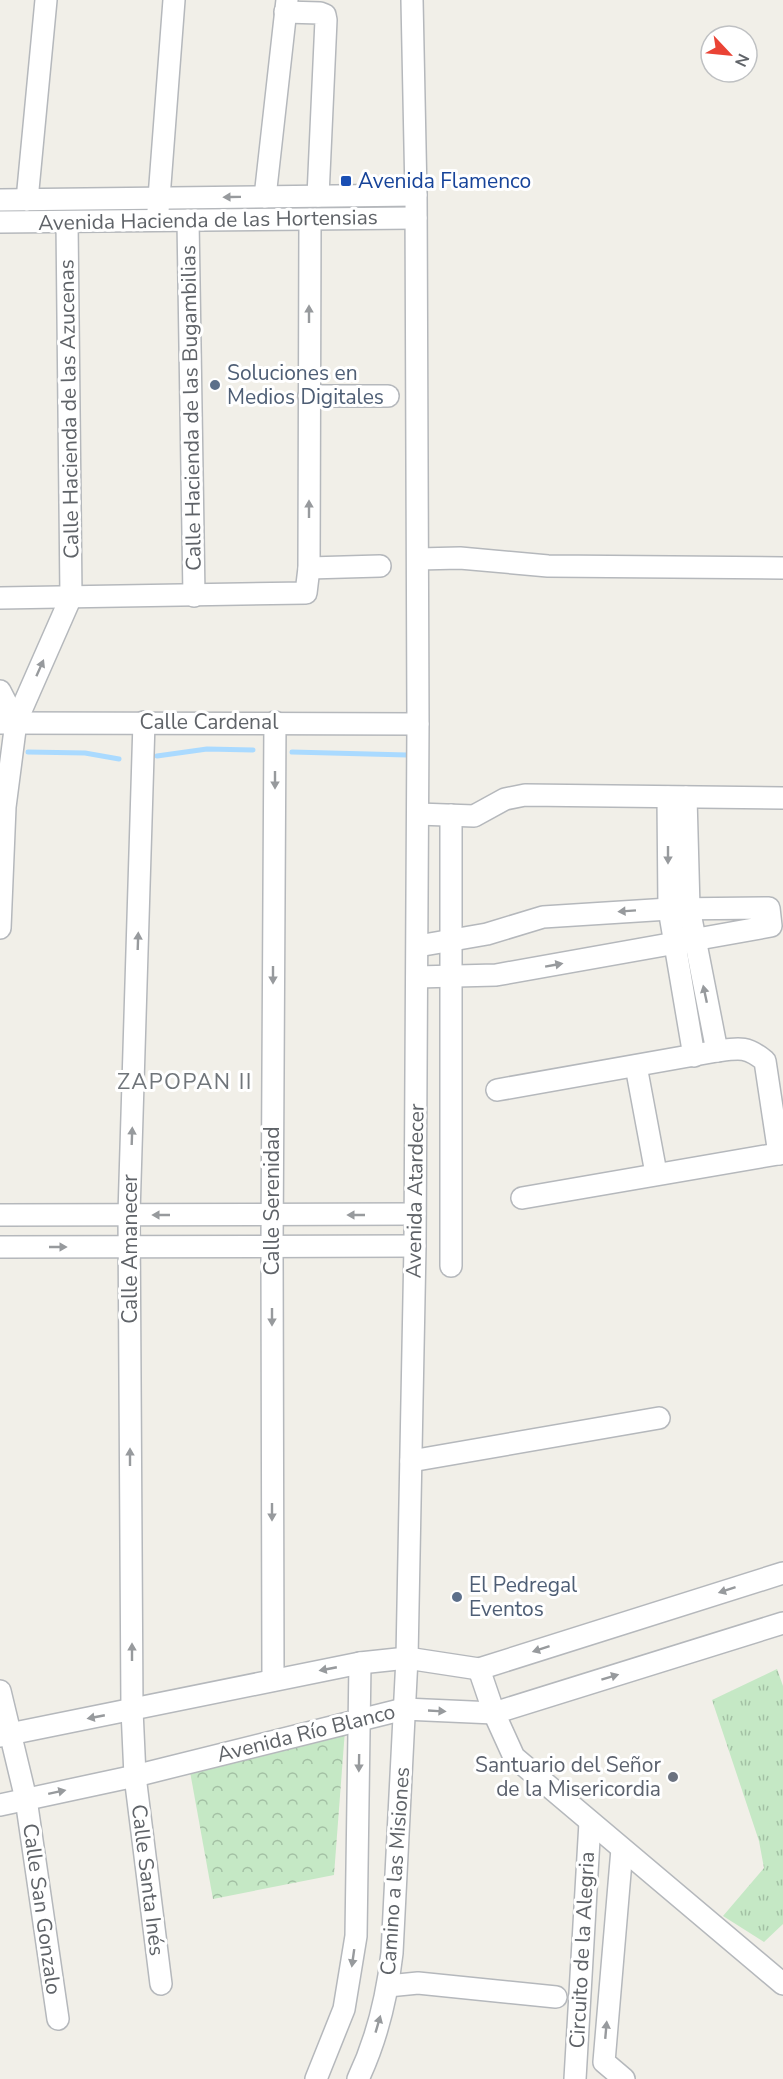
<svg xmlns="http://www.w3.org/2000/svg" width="783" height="2079" viewBox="0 0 783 2079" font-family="'Nunito Sans',sans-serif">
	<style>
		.grass { fill: url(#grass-tufts) }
		.park { fill: url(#park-crowns) }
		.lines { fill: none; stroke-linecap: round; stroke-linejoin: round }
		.stream { stroke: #aadaff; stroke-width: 5 }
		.minor-casing { stroke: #b5b8bc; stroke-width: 24 }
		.minor { stroke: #fff; stroke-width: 21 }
		.oneway { fill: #979a9d }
		.transit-dot { fill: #1a4fb4; stroke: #fff; stroke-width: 2 }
		.service-dot { fill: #5c6f8a; stroke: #fff; stroke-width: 2 }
		.worship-dot { fill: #6b7280; stroke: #fff; stroke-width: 2 }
		.labels { text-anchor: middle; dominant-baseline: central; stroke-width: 6; stroke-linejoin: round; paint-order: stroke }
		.transit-label { font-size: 21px; fill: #164399; stroke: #fff; text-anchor: start }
		.street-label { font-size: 21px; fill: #5f6368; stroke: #fff }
		.service-label { font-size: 21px; fill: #4e5e75; stroke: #fff; text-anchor: start }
		.worship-label { font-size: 21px; fill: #5b616d; stroke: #fff; text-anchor: end }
		.neighbourhood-label { font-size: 22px; letter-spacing: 1.5px; fill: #70757a; stroke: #fff }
	</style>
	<defs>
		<pattern id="grass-tufts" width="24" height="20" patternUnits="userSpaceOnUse" patternTransform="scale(1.5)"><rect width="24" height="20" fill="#c5e8c5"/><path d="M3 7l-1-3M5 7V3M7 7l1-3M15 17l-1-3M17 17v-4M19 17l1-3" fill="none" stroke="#a3c0a4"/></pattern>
		<pattern id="park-crowns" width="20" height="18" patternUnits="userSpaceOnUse" patternTransform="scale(1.5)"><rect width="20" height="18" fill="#c5e8c5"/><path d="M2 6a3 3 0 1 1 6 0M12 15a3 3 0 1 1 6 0" fill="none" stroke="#a3c0a4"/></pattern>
	</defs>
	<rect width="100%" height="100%" fill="#f1efe8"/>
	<polygon class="grass" points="777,1669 783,1686 783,1924 764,1942 723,1916 764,1868 759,1841 712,1700"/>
	<polygon class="park" points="345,1730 334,1875 213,1899 189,1766"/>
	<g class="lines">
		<g class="stream">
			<polyline points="28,752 85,753 119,759"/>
			<polyline points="292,752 407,755"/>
			<polyline points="157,756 207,749 253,750"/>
		</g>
		<defs>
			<g id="minor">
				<polyline points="285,12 320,13 325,15 326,20 318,196"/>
				<polyline points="265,197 287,0"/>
				<polyline points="0,200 416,195"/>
				<polyline points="27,200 46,0"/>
				<polyline points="158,211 174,0"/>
				<polyline points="188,220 194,596"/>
				<polyline points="0,222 416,218"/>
				<polyline points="309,396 388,396"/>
				<polyline points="418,559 460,558 548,566 783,568"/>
				<polyline points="309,568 380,566"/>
				<polyline points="0,598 306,593 309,568 310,219"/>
				<polyline points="0,691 16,722"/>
				<polyline points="144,722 129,1214 132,1710 135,1776 161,1984"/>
				<polyline points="0,723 418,724"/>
				<polyline points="668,797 669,909 694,1056"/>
				<polyline points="686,797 689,908 717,1051"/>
				<polyline points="418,814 474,816 505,799 525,795 783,798"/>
				<polyline points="451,815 451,1266"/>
				<polyline points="0,928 5,807 16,722 71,597 67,222"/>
				<polyline points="417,977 496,975 771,926 769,908 669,909 543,917 487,934 418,946"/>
				<polyline points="636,1066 656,1173"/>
				<path d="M 497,1090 L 717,1051 C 739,1048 747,1046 765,1061 L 779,1154"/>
				<polyline points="522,1198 783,1153"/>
				<polyline points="0,1215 415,1214"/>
				<polyline points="0,1247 415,1246"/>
				<polyline points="411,1461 659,1418"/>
				<polyline points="479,1669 494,1713 514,1757 783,1984"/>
				<polyline points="273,1680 272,1247 275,722"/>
				<polyline points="0,1691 26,1799 58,2019"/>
				<polyline points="0,1736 360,1663 407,1658 479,1669 783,1573"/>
				<polyline points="0,1805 135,1776 404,1709 494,1713 783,1623"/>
				<polyline points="622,1849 604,2062 624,2079"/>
				<polyline points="388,1986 418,1983 556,1997"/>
				<polyline points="316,2079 344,2009 356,1936 360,1663"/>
				<path d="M 358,2079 C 377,2039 387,1997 392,1953 L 407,1658 L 415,1246 L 418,724 L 416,195 L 412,0"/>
				<polyline points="575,2079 590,1822"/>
			</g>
		</defs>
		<use href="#minor" class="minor-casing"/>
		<use href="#minor" class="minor"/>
	</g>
	<defs><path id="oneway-solid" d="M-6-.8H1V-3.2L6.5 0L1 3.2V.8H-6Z" transform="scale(1.5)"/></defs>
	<g class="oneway">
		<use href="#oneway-solid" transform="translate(232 197) rotate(179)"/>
		<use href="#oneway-solid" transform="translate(309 314) rotate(-90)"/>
		<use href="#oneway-solid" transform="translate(309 509) rotate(-90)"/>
		<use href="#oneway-solid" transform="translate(40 668) rotate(-66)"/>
		<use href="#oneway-solid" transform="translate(275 780) rotate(90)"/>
		<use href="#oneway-solid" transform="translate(668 855) rotate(90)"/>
		<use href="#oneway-solid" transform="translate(627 911) rotate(176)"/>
		<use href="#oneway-solid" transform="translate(138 941) rotate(-88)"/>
		<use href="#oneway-solid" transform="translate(554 965) rotate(-10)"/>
		<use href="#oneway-solid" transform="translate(273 975) rotate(90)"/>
		<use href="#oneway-solid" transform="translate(705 994) rotate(-102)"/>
		<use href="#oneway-solid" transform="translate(132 1136) rotate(-88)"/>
		<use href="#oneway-solid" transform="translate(161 1215) rotate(-180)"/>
		<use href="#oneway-solid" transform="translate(356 1215) rotate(180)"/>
		<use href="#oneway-solid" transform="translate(58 1247)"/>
		<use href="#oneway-solid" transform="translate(272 1317) rotate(90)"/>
		<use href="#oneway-solid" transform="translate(130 1457) rotate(-90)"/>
		<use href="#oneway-solid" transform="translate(272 1512) rotate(90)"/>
		<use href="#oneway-solid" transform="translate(727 1590) rotate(162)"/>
		<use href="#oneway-solid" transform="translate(541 1649) rotate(162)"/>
		<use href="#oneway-solid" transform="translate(132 1652) rotate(-90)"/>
		<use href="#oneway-solid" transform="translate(328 1669) rotate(169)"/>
		<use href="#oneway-solid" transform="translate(610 1677) rotate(-17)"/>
		<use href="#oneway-solid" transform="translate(437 1711) rotate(3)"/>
		<use href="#oneway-solid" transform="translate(96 1717) rotate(169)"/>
		<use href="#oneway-solid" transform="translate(359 1763) rotate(91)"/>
		<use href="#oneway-solid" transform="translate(57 1792) rotate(-12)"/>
		<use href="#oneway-solid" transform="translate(353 1958) rotate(98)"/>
		<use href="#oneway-solid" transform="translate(378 2024) rotate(-74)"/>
		<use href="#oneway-solid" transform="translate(606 2030) rotate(-85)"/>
	</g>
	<rect class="transit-dot" x="340" y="175" width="12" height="12" rx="3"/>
	<g class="service-dot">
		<circle cx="215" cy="385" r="6"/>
		<circle cx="457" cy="1597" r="6"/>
	</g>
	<circle class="worship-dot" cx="673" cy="1777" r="6"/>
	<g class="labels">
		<g class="transit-label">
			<text x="358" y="181">Avenida Flamenco</text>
		</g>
		<g class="street-label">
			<text transform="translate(208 220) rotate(-1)">Avenida Hacienda de las Hortensias</text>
			<text transform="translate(191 408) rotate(-91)">Calle Hacienda de las Bugambilias</text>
			<text transform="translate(69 409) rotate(-91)">Calle Hacienda de las Azucenas</text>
			<text x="209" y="722">Calle Cardenal</text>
			<text transform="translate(415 1191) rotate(-89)">Avenida Atardecer</text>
			<text transform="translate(272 1201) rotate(-90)">Calle Serenidad</text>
			<text transform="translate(130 1249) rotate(-90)">Calle Amanecer</text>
			<text transform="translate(306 1733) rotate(-14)">Avenida Río Blanco</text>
			<text transform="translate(395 1871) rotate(-86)">Camino a las Misiones</text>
			<text transform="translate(148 1880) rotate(83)">Calle Santa Inés</text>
			<text transform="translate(42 1909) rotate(82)">Calle San Gonzalo</text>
			<text transform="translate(582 1950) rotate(-87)">Circuito de la Alegria</text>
		</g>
		<g class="service-label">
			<text x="227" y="373">Soluciones en<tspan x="227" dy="24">Medios Digitales</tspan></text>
			<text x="469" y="1585">El Pedregal<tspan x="469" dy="24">Eventos</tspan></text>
		</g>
		<g class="worship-label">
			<text x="661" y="1765">Santuario del Señor<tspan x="661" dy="24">de la Misericordia</tspan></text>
		</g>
		<g class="neighbourhood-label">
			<text x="185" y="1082">ZAPOPAN II</text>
		</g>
	</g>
	<g transform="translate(729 54) rotate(116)"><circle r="28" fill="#ffffff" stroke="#bfc1c3" stroke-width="1.5"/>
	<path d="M0-4.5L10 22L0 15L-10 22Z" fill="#ea4335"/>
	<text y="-9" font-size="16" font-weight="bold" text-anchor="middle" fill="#5f6368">N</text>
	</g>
</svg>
